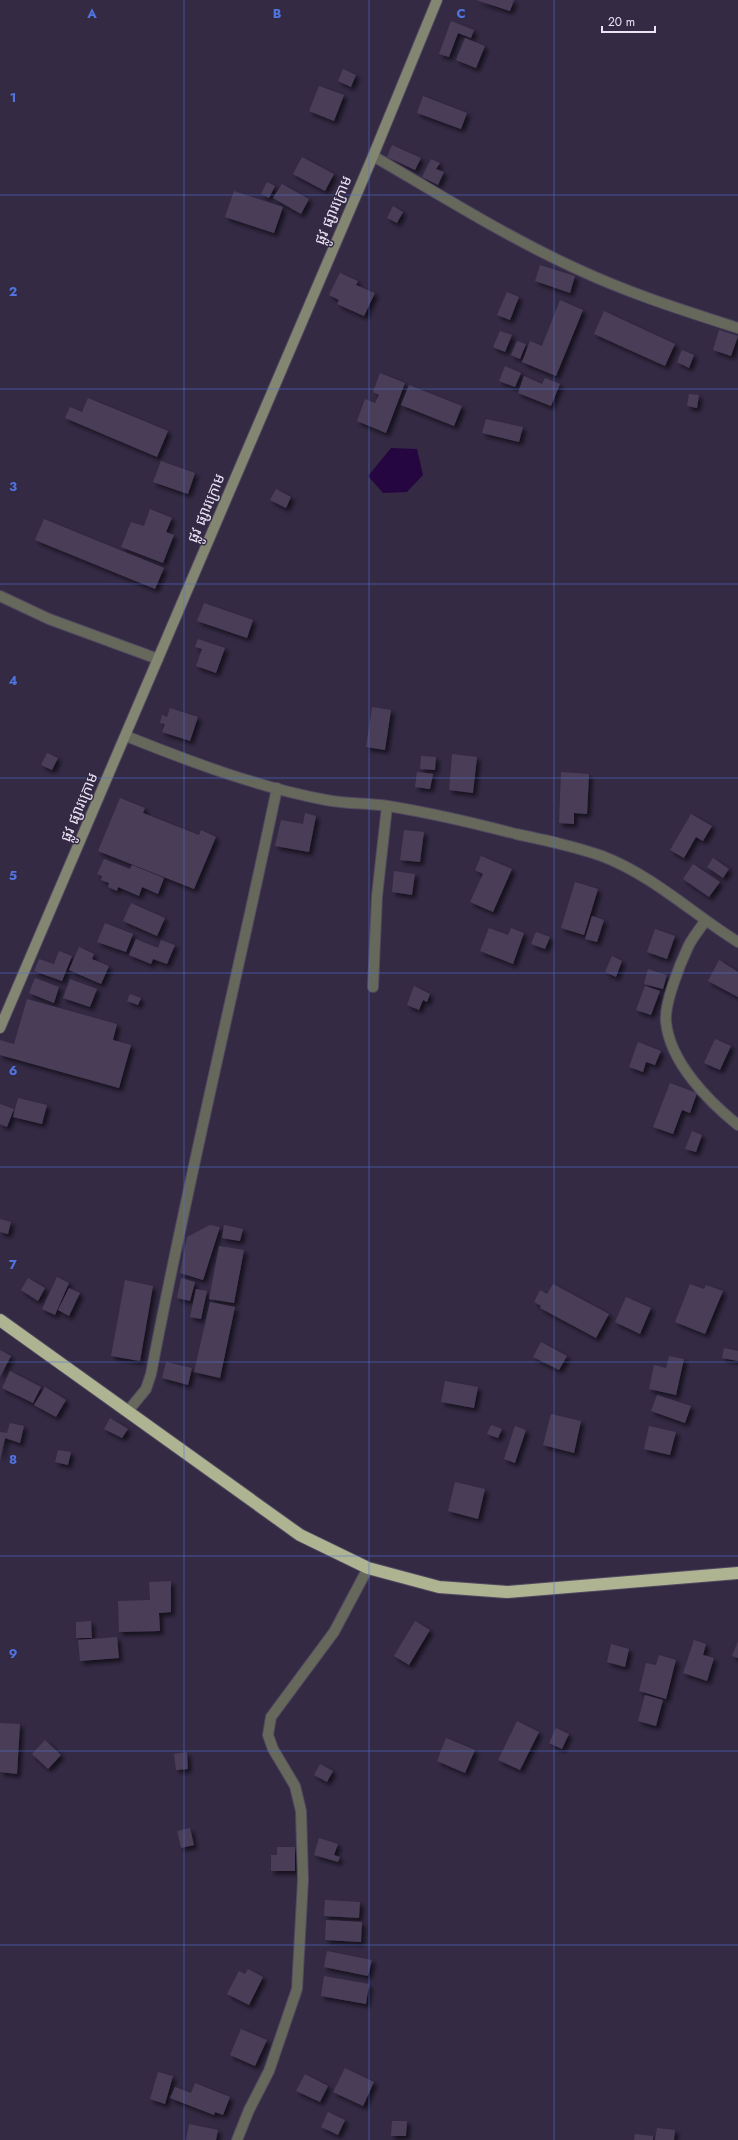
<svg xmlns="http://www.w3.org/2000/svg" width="738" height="2140" viewBox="0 0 738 2140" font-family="Jost,'Noto Sans Khmer',sans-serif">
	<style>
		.water { fill: #250641 }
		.building { fill: #493e59; filter: url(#shadow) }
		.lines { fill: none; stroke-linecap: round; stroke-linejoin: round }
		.street-casing { stroke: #514860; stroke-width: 12 }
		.secondary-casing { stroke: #514860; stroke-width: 12 }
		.highway-casing { stroke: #514860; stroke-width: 14 }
		.street { stroke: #65685a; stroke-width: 10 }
		.secondary { stroke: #838671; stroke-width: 10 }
		.highway { stroke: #aeb392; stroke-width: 12 }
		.grid { fill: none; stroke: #5074df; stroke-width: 1; stroke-opacity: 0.55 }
		.labels { text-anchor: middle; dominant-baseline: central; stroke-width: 3; stroke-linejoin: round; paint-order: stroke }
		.street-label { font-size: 15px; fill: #eae4f5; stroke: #342a44 }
		.grid-label { font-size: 13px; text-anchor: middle; font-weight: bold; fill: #5074df; stroke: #342a44; stroke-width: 3; stroke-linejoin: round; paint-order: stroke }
	</style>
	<defs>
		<filter id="shadow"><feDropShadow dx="3.5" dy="3.5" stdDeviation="2" flood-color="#0009"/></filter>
	</defs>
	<rect width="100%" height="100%" fill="#342a44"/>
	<polygon class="water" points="391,448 417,449 423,475 407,492 383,493 368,476"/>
	<g class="building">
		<polygon points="476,0 514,0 510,11"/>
		<polygon points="451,21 474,30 471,38 458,33 449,57 439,54"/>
		<polygon points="465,38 485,46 476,68 456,60"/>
		<polygon points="343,69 356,75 351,87 338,81"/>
		<polygon points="319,86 344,95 334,121 309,111"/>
		<polygon points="423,96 467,113 461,129 417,113"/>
		<polygon points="392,145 421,158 415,170 387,157"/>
		<polygon points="302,157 334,174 325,191 293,174"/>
		<polygon points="431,159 440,163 436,169 444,172 438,185 422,177"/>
		<polygon points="267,182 275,186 269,198 261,194"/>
		<polygon points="282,184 309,199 301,214 273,198"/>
		<polygon points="234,191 283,207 274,233 225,217"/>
		<polygon points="393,206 403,212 397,223 387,218"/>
		<polygon points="540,265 575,276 570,293 535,281"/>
		<polygon points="340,273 358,281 356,285 375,293 364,316 337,304 339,300 329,295"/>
		<polygon points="507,292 519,297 510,320 497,315"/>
		<polygon points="560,300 583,310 556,376 522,362 530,341 542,346"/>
		<polygon points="604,311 675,344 665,366 594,334"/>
		<polygon points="719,330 738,336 731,356 713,350"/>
		<polygon points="500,331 512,335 505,352 493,347"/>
		<polygon points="517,341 526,344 520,359 511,355"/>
		<polygon points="682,350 694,355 689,368 677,362"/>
		<polygon points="505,366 521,373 515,387 499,381"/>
		<polygon points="380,373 405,383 386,433 357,421 365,399 375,403 379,395 373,392"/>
		<polygon points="524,376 542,384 545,378 560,384 551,406 518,393"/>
		<polygon points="409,385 462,406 454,426 401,405"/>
		<polygon points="689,394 699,395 697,408 687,406"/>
		<polygon points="88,398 168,431 157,457 65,418 70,407 82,412"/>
		<polygon points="486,419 523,427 519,442 482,433"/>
		<polygon points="161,461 195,473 188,494 153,482"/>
		<polygon points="276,489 291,497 286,508 270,500"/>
		<polygon points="150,509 172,518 166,532 174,535 163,563 121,547 131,522 144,526"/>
		<polygon points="44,519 164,568 155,589 35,540"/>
		<polygon points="204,603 253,620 247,638 197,621"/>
		<polygon points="198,639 225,648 216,673 196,666 202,649 195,647"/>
		<polygon points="372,707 391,710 385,750 366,747"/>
		<polygon points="170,708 198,717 190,741 162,732 165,724 160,723 162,715 167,717"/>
		<polygon points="47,753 58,758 52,770 41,765"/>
		<polygon points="452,754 477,757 473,793 449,790"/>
		<polygon points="421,756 436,757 435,770 420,769"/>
		<polygon points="417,772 433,774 430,789 415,787"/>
		<polygon points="561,772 589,774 587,814 574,813 574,824 559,823"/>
		<polygon points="120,798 145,808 143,813 199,835 201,830 216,837 194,889 98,851"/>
		<polygon points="305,813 316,816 309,852 275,846 281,820 303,824"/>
		<polygon points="691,814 712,826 703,841 696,837 684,858 670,850"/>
		<polygon points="404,830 424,832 420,862 400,860"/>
		<polygon points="481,856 512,869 493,912 470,902 483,874 475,870"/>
		<polygon points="713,858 729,869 723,878 707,867"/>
		<polygon points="104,859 130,869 132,865 164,878 158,894 142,887 139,896 118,887 117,891 108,887 109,883 101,880 102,876 97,874"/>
		<polygon points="693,864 720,882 709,897 683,879"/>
		<polygon points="394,871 415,874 412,895 392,892"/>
		<polygon points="575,882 598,889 584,935 561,928"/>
		<polygon points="131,903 165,918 157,936 123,921"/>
		<polygon points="592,916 604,920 597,942 585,939"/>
		<polygon points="105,923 133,934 126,952 97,942"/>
		<polygon points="489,928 508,935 511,928 524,933 513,964 480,951"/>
		<polygon points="655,929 675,936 667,959 647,952"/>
		<polygon points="536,932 550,937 545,949 531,944"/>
		<polygon points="136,939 158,948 161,940 175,945 167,964 153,959 151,964 129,955"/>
		<polygon points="79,947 94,954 92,959 109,966 101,984 69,970"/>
		<polygon points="59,951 72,956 62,981 34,971 39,959 54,964"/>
		<polygon points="612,956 622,961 616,977 605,972"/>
		<polygon points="719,960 738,972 738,997 708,981"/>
		<polygon points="648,969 667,975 663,989 644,984"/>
		<polygon points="35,978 59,987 54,1003 29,993"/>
		<polygon points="70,979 97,989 90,1007 63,998"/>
		<polygon points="414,986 430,994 427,1002 423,1000 419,1010 407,1005"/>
		<polygon points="645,986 660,991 651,1015 636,1010"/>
		<polygon points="130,994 141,998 138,1005 127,1001"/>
		<polygon points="27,999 117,1024 113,1040 131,1045 119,1088 0,1055 0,1040 14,1044"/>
		<polygon points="715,1039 731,1046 720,1070 704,1063"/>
		<polygon points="638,1042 661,1051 655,1065 646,1062 643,1072 629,1067"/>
		<polygon points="670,1083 697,1093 690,1113 682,1110 673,1134 653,1127"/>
		<polygon points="18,1098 47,1105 42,1124 13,1117"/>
		<polygon points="0,1104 14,1109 7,1127 0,1124"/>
		<polygon points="692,1131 702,1135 696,1152 685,1149"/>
		<polygon points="0,1219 11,1222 8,1234 0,1232"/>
		<polygon points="210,1225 220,1227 203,1280 180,1273 187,1237"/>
		<polygon points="224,1225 243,1229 240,1241 222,1238"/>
		<polygon points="219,1246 244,1250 234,1303 209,1299"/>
		<polygon points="57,1277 69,1283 55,1315 42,1309"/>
		<polygon points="28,1278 45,1288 38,1301 21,1290"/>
		<polygon points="181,1278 195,1282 190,1301 177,1298"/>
		<polygon points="125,1280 153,1286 140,1361 111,1356"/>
		<polygon points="553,1284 609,1314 596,1338 540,1308 541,1306 534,1302 540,1290 547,1294"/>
		<polygon points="690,1284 704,1289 706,1285 723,1291 705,1334 675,1322"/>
		<polygon points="69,1288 80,1293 69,1316 58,1310"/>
		<polygon points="196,1289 207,1291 201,1319 190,1317"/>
		<polygon points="626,1297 651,1308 640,1334 615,1322"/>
		<polygon points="210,1302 235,1307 220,1378 194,1372"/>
		<polygon points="541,1342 567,1356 559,1370 533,1357"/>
		<polygon points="724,1348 738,1351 738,1361 722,1358"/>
		<polygon points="0,1350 11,1356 0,1377"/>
		<polygon points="669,1356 684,1359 676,1395 649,1389 654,1365 666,1368"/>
		<polygon points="166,1362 192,1368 188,1385 162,1378"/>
		<polygon points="10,1371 41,1387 33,1403 2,1388"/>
		<polygon points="445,1381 478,1387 474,1408 441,1402"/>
		<polygon points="45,1387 66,1400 56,1417 34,1405"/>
		<polygon points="657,1395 691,1406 685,1423 651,1411"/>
		<polygon points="551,1414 581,1421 574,1453 543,1445"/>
		<polygon points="110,1418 128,1429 122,1438 104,1429"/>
		<polygon points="10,1423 24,1426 20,1443 5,1438 0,1460 0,1432 7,1433"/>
		<polygon points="491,1425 502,1429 498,1438 487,1434"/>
		<polygon points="515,1426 526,1430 515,1463 504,1459"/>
		<polygon points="649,1426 676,1432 670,1455 644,1449"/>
		<polygon points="58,1450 71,1452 68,1465 55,1462"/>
		<polygon points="455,1482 485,1489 478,1519 448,1511"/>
		<polygon points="171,1581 171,1612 159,1613 160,1631 119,1632 118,1601 150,1600 149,1582"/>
		<polygon points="91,1621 92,1638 76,1638 76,1622"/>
		<polygon points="415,1621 430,1630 409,1665 394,1656"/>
		<polygon points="117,1637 119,1658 80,1661 78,1640"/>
		<polygon points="694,1640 706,1644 703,1655 714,1658 707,1681 683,1673"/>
		<polygon points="738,1641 738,1658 732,1656"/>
		<polygon points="611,1644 629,1649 625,1667 607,1662"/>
		<polygon points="659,1655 676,1660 666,1699 639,1691 646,1663 656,1665"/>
		<polygon points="645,1695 663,1700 656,1726 638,1721"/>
		<polygon points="517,1721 539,1732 520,1770 498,1760"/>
		<polygon points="0,1723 20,1724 17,1774 0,1772"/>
		<polygon points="556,1728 569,1734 562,1749 549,1743"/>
		<polygon points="446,1738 475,1750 465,1773 437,1761"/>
		<polygon points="45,1740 61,1755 48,1769 32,1754"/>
		<polygon points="187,1752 188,1769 176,1770 174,1754"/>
		<polygon points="320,1764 333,1771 327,1782 314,1775"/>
		<polygon points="190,1828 194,1845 181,1848 177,1831"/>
		<polygon points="319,1838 338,1844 334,1855 340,1857 338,1862 314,1855"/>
		<polygon points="277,1847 295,1847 295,1871 271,1871 271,1855 277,1855"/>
		<polygon points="325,1900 360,1902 359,1918 324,1916"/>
		<polygon points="326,1920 362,1922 361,1942 325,1940"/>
		<polygon points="327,1951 372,1960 368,1976 324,1967"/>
		<polygon points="248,1969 263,1977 249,2005 227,1994 239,1971 245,1974"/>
		<polygon points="324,1976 369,1984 366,2004 321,1996"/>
		<polygon points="241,2029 267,2040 255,2066 230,2055"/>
		<polygon points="345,2068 374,2082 363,2106 333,2092"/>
		<polygon points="158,2072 173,2076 165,2104 150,2099"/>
		<polygon points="305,2074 328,2086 320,2102 296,2091"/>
		<polygon points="195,2083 230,2097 223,2115 215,2112 214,2115 170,2098 175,2087 191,2093"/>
		<polygon points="328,2112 345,2120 338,2135 321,2127"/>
		<polygon points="392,2121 407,2121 406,2136 391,2136"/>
		<polygon points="189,2124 218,2130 216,2140 186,2140"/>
		<polygon points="657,2128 675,2130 674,2140 655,2140"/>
		<polygon points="635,2134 653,2136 653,2140 634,2140"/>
	</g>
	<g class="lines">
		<defs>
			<g id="street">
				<path d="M 373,156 C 439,194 505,236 575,268 C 628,293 682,310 738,328"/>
				<polyline points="0,596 49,619 158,659"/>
				<path d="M 126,736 C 191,762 257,787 326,800 C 346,804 367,803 388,806 C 431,813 474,823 516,834 C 545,840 574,846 602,856 C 652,875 693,914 738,942"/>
				<path d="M 705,921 C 700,929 692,938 688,947 C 680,964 664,1004 666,1022 C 670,1062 708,1101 738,1125"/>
				<polyline points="373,987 377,896 387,806"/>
				<path d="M 128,1411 L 146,1389 L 151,1374 C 188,1178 236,984 277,788"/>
				<polyline points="237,2140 249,2110 269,2071 297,1989 303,1880 301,1811 295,1786 273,1749 268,1735 271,1717 334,1632 368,1568"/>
			</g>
			<polyline id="secondary" points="0,1028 373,156 437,0"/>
			<polyline id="highway" points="0,1320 300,1535 368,1568 439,1587 507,1592 738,1573"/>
		</defs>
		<use href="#street" class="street-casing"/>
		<use href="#secondary" class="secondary-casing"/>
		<use href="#highway" class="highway-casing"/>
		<use href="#street" class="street"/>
		<use href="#secondary" class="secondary"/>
		<use href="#highway" class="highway"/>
	</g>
	<path class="grid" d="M 184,0 L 184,2140M 369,0 L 369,2140M 554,0 L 554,2140M 0,195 L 738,195M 0,389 L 738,389M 0,584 L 738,584M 0,778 L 738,778M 0,973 L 738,973M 0,1167 L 738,1167M 0,1362 L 738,1362M 0,1556 L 738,1556M 0,1751 L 738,1751M 0,1945 L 738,1945"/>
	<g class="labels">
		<g class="street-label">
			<text transform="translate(333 210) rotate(-67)">ផ្លូវ ផ្សារក្រោម</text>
			<text transform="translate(206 508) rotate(-67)">ផ្លូវ ផ្សារក្រោម</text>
			<text transform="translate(79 807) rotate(-67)">ផ្លូវ ផ្សារក្រោម</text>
		</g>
	</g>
	<g class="grid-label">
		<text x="92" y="18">A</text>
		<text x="277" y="18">B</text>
		<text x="461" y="18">C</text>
		<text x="13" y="102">1</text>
		<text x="13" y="296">2</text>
		<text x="13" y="491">3</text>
		<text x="13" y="685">4</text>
		<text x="13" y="880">5</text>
		<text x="13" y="1075">6</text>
		<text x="13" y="1269">7</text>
		<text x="13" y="1464">8</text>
		<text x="13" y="1658">9</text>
	</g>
	<path d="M602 26v6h53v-6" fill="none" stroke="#eae4f5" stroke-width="2"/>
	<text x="608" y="26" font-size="12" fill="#eae4f5" stroke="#342a44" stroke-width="3" paint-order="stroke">20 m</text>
</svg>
